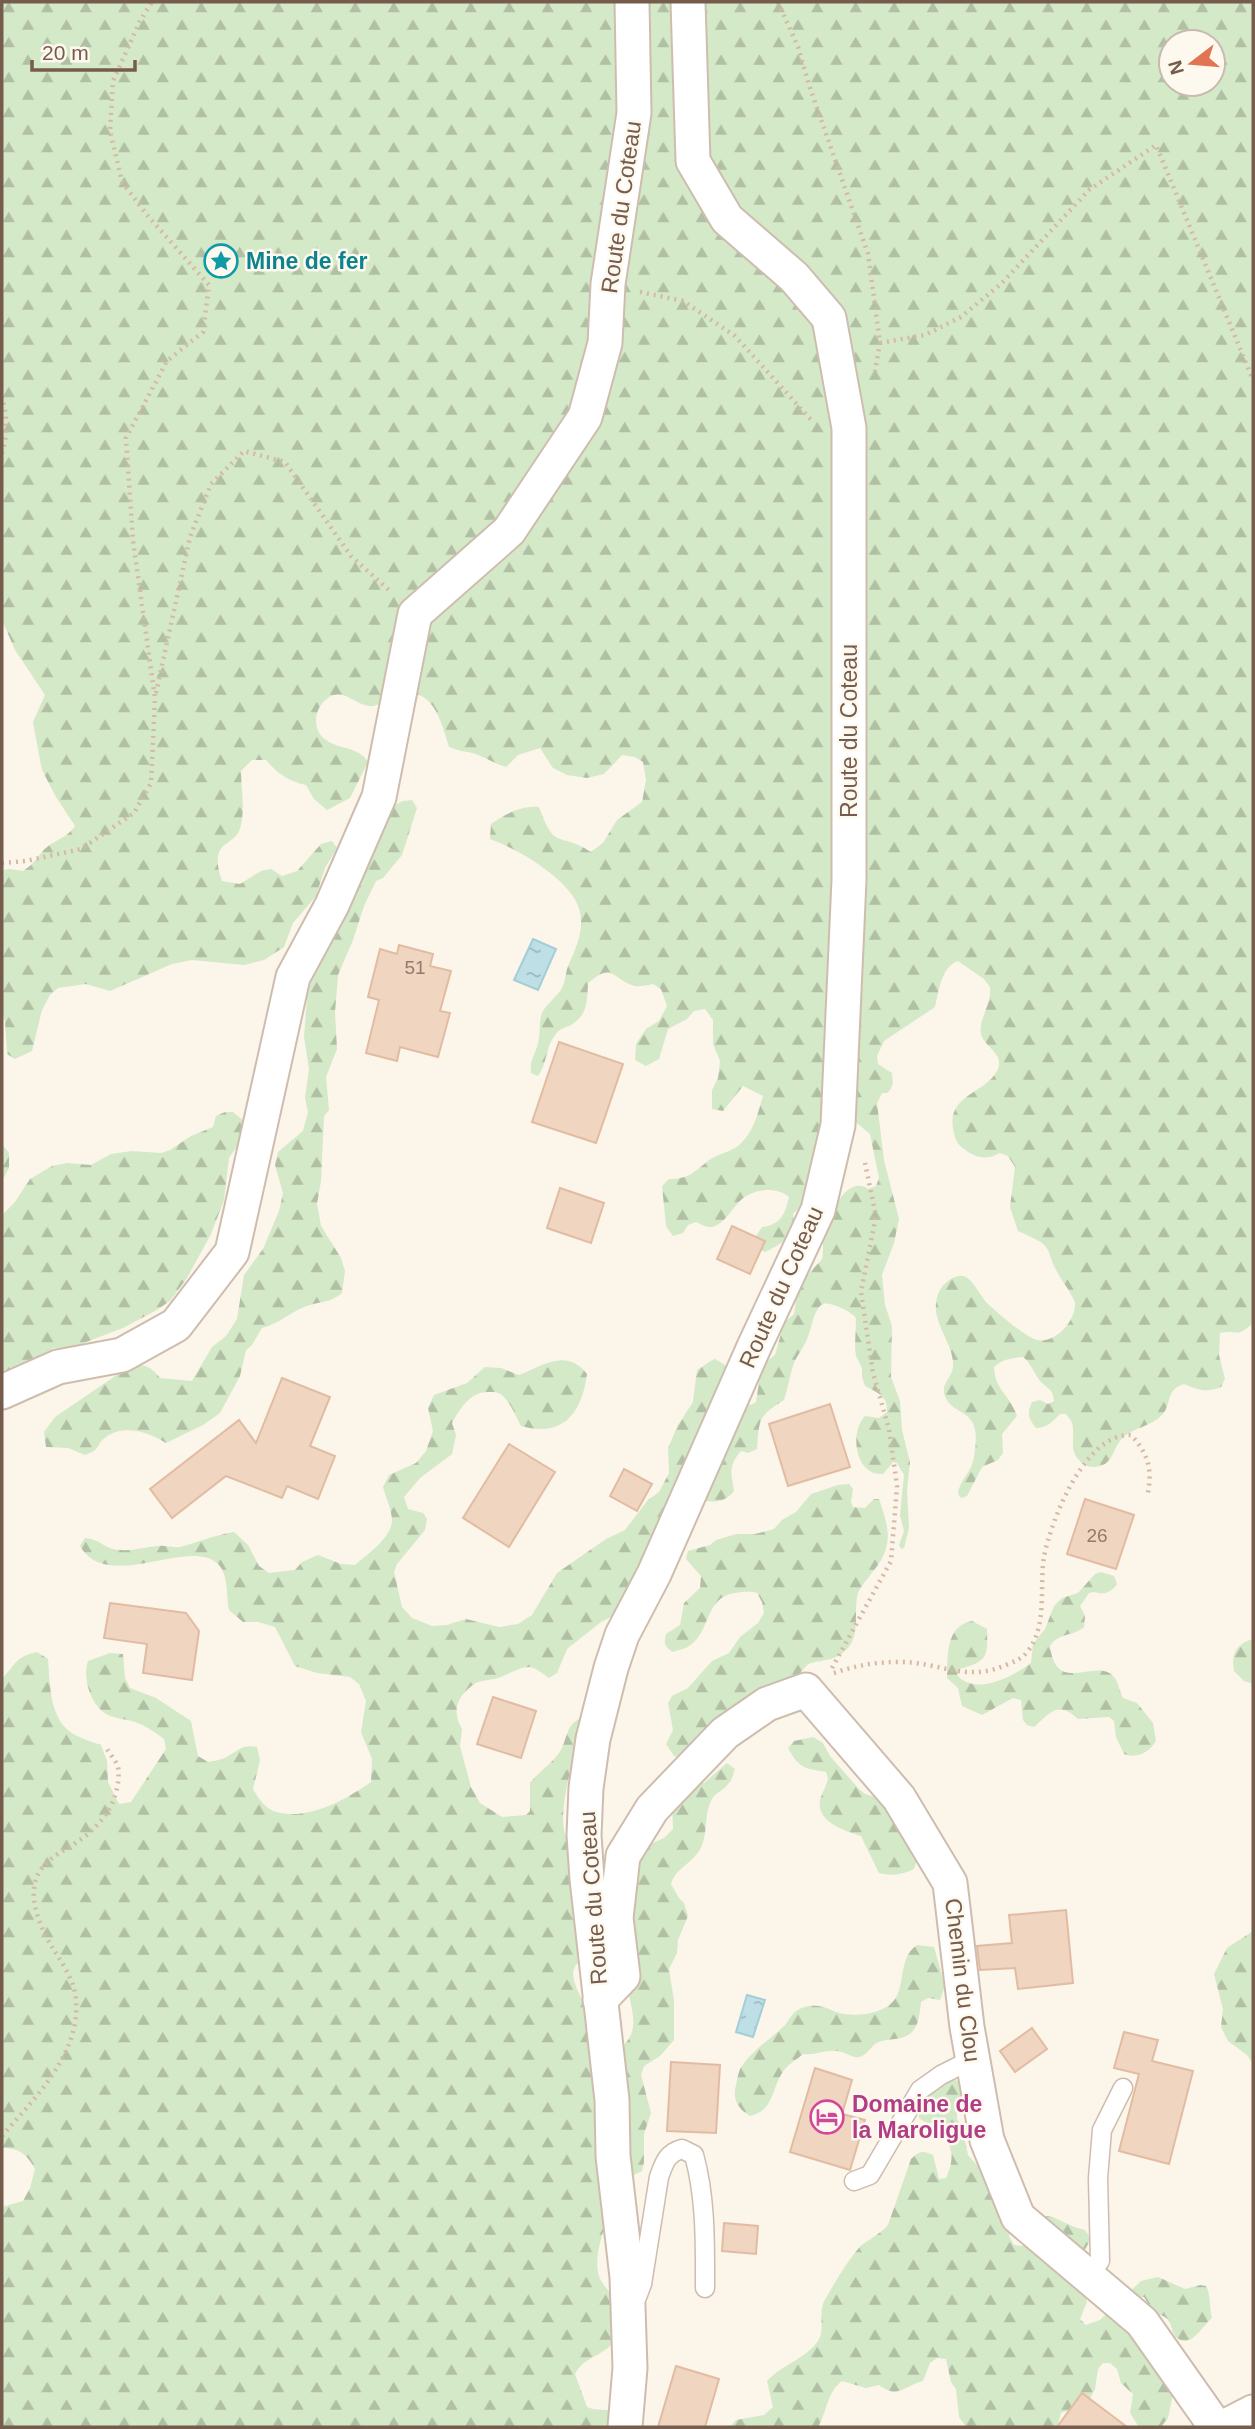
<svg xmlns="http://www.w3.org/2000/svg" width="1255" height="2429" viewBox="0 0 1255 2429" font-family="Arial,sans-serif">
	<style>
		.forest { fill: url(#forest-firs); fill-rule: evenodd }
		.water { fill: url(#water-ripples); stroke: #a4ced7; stroke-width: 2 }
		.building { fill: #f0d5c1; stroke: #e2bca2; stroke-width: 2 }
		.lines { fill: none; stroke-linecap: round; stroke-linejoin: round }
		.service-casing { stroke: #cebdaf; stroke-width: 21 }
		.minor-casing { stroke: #cebdaf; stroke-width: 37 }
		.path { stroke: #d6b8a4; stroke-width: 4.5; stroke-dasharray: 2 5; stroke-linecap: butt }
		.service { stroke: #fff; stroke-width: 18 }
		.minor { stroke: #fff; stroke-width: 33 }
		.labels { text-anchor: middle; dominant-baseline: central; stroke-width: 5; stroke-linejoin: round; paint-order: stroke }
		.number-label { font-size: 19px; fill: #947a6a }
		.street-label { font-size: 23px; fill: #765c4d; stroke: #fef9ef }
		.culture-label { font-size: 23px; font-weight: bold; fill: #0d838f; stroke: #fef9ef; text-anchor: start }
		.hotel-label { font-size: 23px; font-weight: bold; fill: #b23c85; stroke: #fef9ef; text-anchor: start }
	</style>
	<defs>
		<pattern id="forest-firs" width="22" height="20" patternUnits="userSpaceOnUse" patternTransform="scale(1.75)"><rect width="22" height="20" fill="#d4e9c7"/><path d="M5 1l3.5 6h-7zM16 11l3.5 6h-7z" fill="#b1c0a4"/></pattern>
		<pattern id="water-ripples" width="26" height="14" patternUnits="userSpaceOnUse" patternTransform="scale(1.75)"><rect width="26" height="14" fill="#bddfe5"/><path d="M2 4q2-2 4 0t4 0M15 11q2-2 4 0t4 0" fill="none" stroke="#9eb8bc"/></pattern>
	</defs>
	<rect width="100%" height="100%" fill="#fcf5e9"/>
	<g class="forest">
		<path d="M 2,2 L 1253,2 L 1253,1323 C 1236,1339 1239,1329 1220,1333 L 1219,1355 L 1225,1379 L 1221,1387 C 1206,1393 1198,1390 1184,1384 C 1164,1390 1173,1406 1160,1417 C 1151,1425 1136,1428 1126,1435 C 1111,1445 1116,1467 1093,1467 C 1087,1467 1082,1464 1079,1460 C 1068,1449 1076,1436 1072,1423 C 1071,1420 1068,1417 1066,1414 L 1060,1414 C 1053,1421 1047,1428 1036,1428 C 1028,1418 1027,1413 1032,1402 L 1040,1400 L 1048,1404 L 1054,1401 C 1053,1389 1048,1389 1041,1382 C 1034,1374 1032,1364 1023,1357 C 1012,1358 1003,1359 994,1367 C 995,1391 1010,1394 1017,1416 L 1002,1434 L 1003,1453 L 998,1460 L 982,1467 L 967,1496 L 961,1498 L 958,1494 C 959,1481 970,1474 973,1461 C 975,1455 977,1436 975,1430 C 972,1410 951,1413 945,1396 C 940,1384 952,1378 953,1367 C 955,1341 925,1319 940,1290 C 944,1283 956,1272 966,1277 C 974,1282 980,1295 986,1302 C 994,1310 1026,1338 1037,1340 C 1055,1344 1076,1321 1075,1303 C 1074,1298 1070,1294 1068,1289 C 1063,1282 1058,1274 1054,1266 C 1050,1258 1050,1249 1042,1243 C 1035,1238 1026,1235 1018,1231 L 1010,1207 L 1015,1167 L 1008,1156 L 1000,1153 C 988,1159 981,1159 970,1153 C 960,1147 956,1143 954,1133 C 944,1095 984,1095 997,1071 C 1006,1054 984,1047 981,1034 C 978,1021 992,1003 990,987 L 984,979 L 958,961 C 941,967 939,991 935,1007 L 884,1041 L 877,1056 L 878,1064 L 892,1073 C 893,1082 894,1087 887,1093 L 882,1093 L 877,1103 L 884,1160 L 899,1219 L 894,1243 L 882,1275 L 885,1305 L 892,1326 L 891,1377 L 900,1401 L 902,1430 L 910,1462 L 907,1490 L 909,1528 L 904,1548 L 901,1549 L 899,1545 L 904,1531 L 900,1515 L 904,1475 L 897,1463 L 893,1462 L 883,1474 C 855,1476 849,1432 865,1416 L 879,1418 L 887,1412 C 888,1396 878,1393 865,1386 L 862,1377 L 862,1368 L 856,1356 L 855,1348 L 856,1318 C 852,1312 830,1301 823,1304 C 813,1309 812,1329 807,1339 C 804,1347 798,1354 794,1363 C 790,1374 788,1388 784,1400 C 759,1416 759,1418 757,1449 L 748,1453 L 741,1451 C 728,1466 731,1472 734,1491 C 723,1505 708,1503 693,1497 L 628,1608 L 601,1622 L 567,1649 L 557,1673 L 549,1678 C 543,1674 537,1668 529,1667 C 519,1667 507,1675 498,1678 C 491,1680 482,1680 476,1683 C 457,1695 451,1711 462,1729 L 460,1746 L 471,1787 L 480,1803 L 502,1817 L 526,1815 L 530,1811 L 530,1783 C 540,1770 554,1763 562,1748 C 567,1737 567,1725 579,1719 L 582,1723 C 576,1751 559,1803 564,1830 C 566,1839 571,1846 576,1854 L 584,1956 C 581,1960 575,1965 574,1969 C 567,1986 606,2036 616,2051 C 620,2048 626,2044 628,2040 C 640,2023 628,2000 627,1982 C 625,1940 628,1887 642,1848 L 664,1838 L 673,1829 L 672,1806 L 689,1785 L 704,1783 L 727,1763 L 735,1769 C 733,1774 732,1781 728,1784 C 724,1790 716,1792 712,1799 C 703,1815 709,1836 699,1851 C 691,1864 675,1869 671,1884 L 679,1898 L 684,1903 L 688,1916 L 678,1940 L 677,1953 L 669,1969 L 674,2001 L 674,2040 L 660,2056 L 644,2066 L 641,2075 L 651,2113 L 644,2134 L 644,2162 L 642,2171 L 624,2180 C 614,2205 589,2253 600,2279 C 605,2288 614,2297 620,2305 C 619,2317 620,2336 611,2345 C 599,2357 583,2358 575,2374 L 587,2407 C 596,2411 604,2409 613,2411 L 610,2427 L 2,2427 L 2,2207 L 23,2201 L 30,2188 L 35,2169 C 27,2154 19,2148 2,2148 L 2,1679 C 16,1664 15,1657 37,1652 L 48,1659 C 50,1684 49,1721 75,1735 C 83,1739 92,1742 101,1745 L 107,1761 L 108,1782 L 119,1804 L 131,1802 L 166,1749 L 164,1739 C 155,1732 146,1726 135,1722 C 127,1719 116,1719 108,1715 C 91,1706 82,1678 88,1661 L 110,1653 L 123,1654 L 125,1678 L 130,1688 L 156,1698 L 191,1721 L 198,1756 L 208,1762 C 213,1761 220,1760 225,1758 C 238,1751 241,1744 257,1747 L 260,1760 L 253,1789 C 258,1798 266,1810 277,1812 C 308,1821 347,1799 371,1782 L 372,1759 L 361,1732 L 366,1701 L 359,1684 L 350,1677 L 317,1673 L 295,1666 L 275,1627 L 258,1622 L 243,1622 L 229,1610 C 226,1596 229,1575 218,1564 C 189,1536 108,1594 80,1546 L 85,1538 C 98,1538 106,1550 120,1550 C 133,1551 145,1547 158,1546 C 166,1545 173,1548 180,1547 C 199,1542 215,1535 234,1532 L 248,1545 L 259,1566 L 269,1573 L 295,1570 L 302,1562 L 318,1555 L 341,1564 L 355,1565 C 367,1555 391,1538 392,1521 C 392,1510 386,1498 383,1487 L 389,1475 L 416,1463 L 426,1451 L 433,1431 L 428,1408 L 434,1395 L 467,1383 L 485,1367 L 501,1368 L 519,1375 C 544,1365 567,1348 587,1374 C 582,1413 563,1438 521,1426 C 516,1417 511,1404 504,1397 C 499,1392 496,1392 489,1392 C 470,1391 460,1409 452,1423 L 456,1435 L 452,1454 L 420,1478 L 404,1497 L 408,1509 L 423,1513 L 427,1519 L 425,1530 L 397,1564 L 394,1572 L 402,1607 L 412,1618 L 432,1626 L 447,1625 L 466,1619 L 499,1627 L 518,1624 L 532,1615 L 557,1573 L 606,1539 L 625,1530 L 648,1500 L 659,1492 L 669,1473 L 668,1448 L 678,1425 L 693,1402 L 697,1370 L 714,1359 C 731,1366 734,1374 734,1393 L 751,1405 L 756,1402 L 761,1369 L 763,1364 L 775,1355 L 784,1323 L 794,1314 L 798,1286 L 822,1259 C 824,1250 822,1241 824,1232 C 829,1215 847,1174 868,1189 L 876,1186 L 879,1178 L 870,1134 L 852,1119 L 806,1206 L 800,1207 L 793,1214 C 796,1235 782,1244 765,1252 L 756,1246 L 754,1239 L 762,1227 C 781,1225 785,1214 789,1197 C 776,1186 753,1189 741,1200 C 732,1208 725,1224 712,1227 C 706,1228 701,1224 696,1222 L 688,1225 L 683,1233 L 673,1236 L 666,1226 L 662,1186 L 669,1179 C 689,1179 694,1172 708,1161 C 716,1154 729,1153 738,1146 C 753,1134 758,1113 763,1096 L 743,1086 L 723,1111 L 712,1109 L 712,1090 L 718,1078 L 720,1061 L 713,1044 L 713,1020 L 705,1009 L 694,1011 L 687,1019 L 668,1029 L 659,1059 L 646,1066 L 635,1060 L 636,1044 L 646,1029 L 659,1021 L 667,1006 L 661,989 L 653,984 C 648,985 640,987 635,986 C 611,979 614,961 588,983 C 587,1002 588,1016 569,1026 C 563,1028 558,1030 555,1035 C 545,1048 548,1062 538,1076 L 531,1073 C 530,1056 535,1057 538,1043 C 541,1032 538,1021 543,1011 C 548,1003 556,997 561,990 C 566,982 565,972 569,964 C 576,947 584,932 580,912 C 574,881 518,849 490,839 L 491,824 C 505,814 522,805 539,807 C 555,852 559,831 591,852 L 603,843 L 617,820 L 642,802 L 646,780 L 643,762 L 635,757 L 622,755 L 604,774 L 587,778 L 567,775 L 553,768 L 540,748 L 518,755 L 506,767 C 496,764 488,759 478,755 C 469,751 460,752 449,747 C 444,731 437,701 419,695 C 411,693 400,694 391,694 C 387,697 383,702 379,704 C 360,714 347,685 328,698 C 314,707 311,730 326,740 C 340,750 358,746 368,762 L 350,798 L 327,810 L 314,799 L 306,785 C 288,781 278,774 266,760 L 252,760 L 241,771 C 241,789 245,807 241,825 C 236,850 207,836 222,881 L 240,884 L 261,871 L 271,869 L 282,876 L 297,871 L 321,844 L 332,841 L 337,848 L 325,868 L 316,896 L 293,923 L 284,947 L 264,960 L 244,965 L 192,960 L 172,964 L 110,991 L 86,984 L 58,988 L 50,995 L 42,1010 L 32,1051 L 15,1059 L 7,1054 L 5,1021 L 2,1013 L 2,870 L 10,869 L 23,871 C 36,862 34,861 43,851 C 52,840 64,841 75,826 L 56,797 L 42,770 L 40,760 L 33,722 L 45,695 L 15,650 L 2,620 ZM 1171,42 L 1213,42 L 1213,84 L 1171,84 Z"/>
		<path d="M 412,800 L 417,808 L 402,855 L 383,878 L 376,881 L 364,906 L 353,940 L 338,975 L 335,1012 L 337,1049 L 326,1077 L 329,1110 L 324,1116 L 321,1181 L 317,1204 L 321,1226 L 341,1258 L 345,1271 L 342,1293 C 329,1304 319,1301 304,1307 C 288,1314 280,1323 262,1328 L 252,1345 L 246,1350 L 240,1376 L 220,1413 L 203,1425 L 166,1443 C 149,1432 124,1424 106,1437 C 95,1445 102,1449 85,1455 L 68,1448 L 46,1447 L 44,1432 L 55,1417 L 127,1368 C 142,1362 151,1366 160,1378 L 192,1381 L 212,1347 L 226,1336 L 237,1319 L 244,1275 L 263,1249 L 279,1211 L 283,1193 L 275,1165 L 278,1152 L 303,1131 L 308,1112 L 305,1098 L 309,1069 L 304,1037 L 307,998 L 311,982 L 322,962 L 325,946 L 340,926 L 393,806 L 403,801 Z"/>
		<polygon points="225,1112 233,1112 245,1122 243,1138 229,1158 224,1200 211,1234 187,1278 170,1301 155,1311 123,1328 73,1347 54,1348 40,1355 20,1372 2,1378 2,1215 15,1202 30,1179 52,1166 67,1163 91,1165 111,1154 132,1151 161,1153 170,1150 191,1136 213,1127 216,1116"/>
		<polygon points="2,1144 9,1153 9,1168 2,1181"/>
		<path d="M 849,1484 L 853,1489 L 851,1502 L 853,1507 L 865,1508 L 874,1499 L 879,1499 C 890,1531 894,1547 871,1574 C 866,1581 858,1589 857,1597 C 854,1614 860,1636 847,1649 C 834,1662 824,1659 808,1664 L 792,1682 L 680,1758 L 674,1756 L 666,1744 L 673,1730 L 668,1703 L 672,1696 L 688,1688 L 712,1661 L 729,1653 L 740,1637 L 758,1623 L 764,1613 L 762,1602 L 757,1593 C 749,1591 743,1592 735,1593 C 704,1597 711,1633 689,1646 C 685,1649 677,1650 673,1652 C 664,1647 664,1643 666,1634 L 680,1625 L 684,1603 L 700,1588 L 701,1576 L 686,1559 L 688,1551 L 710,1545 L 716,1540 L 736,1534 L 755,1534 L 774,1529 L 782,1520 L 796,1512 L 811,1494 L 838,1485 Z"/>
		<path d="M 1101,1572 L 1114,1576 L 1117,1584 C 1111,1593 1104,1595 1094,1592 L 1089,1593 L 1080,1606 L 1085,1616 L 1084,1627 C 1073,1637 1059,1632 1050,1646 C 1056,1697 1097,1656 1114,1677 C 1118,1682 1120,1692 1123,1698 L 1137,1703 L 1153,1723 L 1156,1741 C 1149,1752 1138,1759 1124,1754 L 1116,1737 L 1114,1721 L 1109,1717 L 1078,1719 C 1059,1701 1051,1711 1034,1727 L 1027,1725 L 1023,1720 L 1021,1700 L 1013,1698 L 982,1715 L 962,1706 L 958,1688 L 947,1678 C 948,1656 945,1626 972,1621 L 987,1629 C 988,1658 987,1661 960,1669 L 957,1675 C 976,1697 1013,1676 1031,1663 L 1033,1644 L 1045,1629 L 1054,1606 L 1062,1598 L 1078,1593 L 1095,1574 Z"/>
		<path d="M 1253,1639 L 1253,1684 L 1244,1681 L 1234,1671 C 1231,1654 1236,1644 1253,1639 Z"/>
		<path d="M 813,1737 L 823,1743 L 830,1756 L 859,1789 L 865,1794 L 886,1800 L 918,1857 L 914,1869 C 902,1875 892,1876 879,1873 L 861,1836 C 845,1831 816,1822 820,1800 C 822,1793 827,1785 828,1778 L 826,1772 C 803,1768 799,1768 788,1748 L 794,1741 Z"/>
		<polygon points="1253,1931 1253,2064 1247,2055 1228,2041 1221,2027 1223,2009 1214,1974 1227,1948"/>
		<path d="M 917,1945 L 934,1947 L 945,1986 L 940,2000 L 928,1998 L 921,2002 C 920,2012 919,2026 911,2033 C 901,2041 889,2038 879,2042 C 872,2044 869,2053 862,2056 C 854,2060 848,2053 841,2052 C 828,2048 817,2056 803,2054 C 796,2060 787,2065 782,2073 C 771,2091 774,2110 750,2116 C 738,2109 732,2099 736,2085 C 737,2080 738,2074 740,2069 C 750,2052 768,2041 782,2028 C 788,2023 790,2016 795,2012 C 800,2008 805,2006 810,2006 C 820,2005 827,2008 836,2012 C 851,2017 875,2015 888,2006 C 909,1992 895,1960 917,1945 Z"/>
		<path d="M 953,2079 L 963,2083 L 966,2099 L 957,2111 L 957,2119 L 962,2127 L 968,2155 L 983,2172 L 988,2190 L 1009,2213 L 1009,2236 L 1014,2245 L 1022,2246 L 1029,2242 C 1045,2198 1051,2222 1085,2230 L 1091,2239 L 1083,2253 L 1054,2268 L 1085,2296 L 1087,2302 L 1080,2319 L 1086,2325 L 1100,2320 L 1141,2281 L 1158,2277 L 1185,2289 L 1200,2285 L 1206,2286 C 1211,2294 1209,2308 1212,2318 C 1203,2325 1190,2351 1176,2337 C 1172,2333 1172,2326 1169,2321 C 1165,2315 1160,2316 1155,2312 C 1151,2308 1147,2302 1144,2297 L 1138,2297 L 1175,2385 L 1168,2418 L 1161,2427 L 1139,2427 L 1130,2413 L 1133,2394 L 1121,2383 L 1117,2369 L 1110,2363 L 1103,2363 L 1098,2369 L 1095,2389 L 1087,2404 L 1061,2413 L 1057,2427 L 966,2427 L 959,2417 L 956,2389 L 951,2382 L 946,2359 L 937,2358 L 930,2363 L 923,2381 C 902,2387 898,2399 879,2385 L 866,2388 L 842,2381 C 827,2392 827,2412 818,2427 L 730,2427 L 736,2420 L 764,2415 L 773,2407 L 767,2381 C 783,2364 804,2360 818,2341 C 825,2330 819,2316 823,2304 C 828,2293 853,2252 862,2245 C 871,2238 880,2234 888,2225 L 911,2159 C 919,2151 922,2150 933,2155 L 939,2179 L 946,2178 C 956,2156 951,2148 942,2127 L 933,2123 L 926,2123 L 919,2118 C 918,2098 934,2082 953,2079 Z"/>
	</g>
	<g class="water">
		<polygon points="533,939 556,949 538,990 514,980"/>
		<polygon points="747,1995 765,2000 753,2037 736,2032"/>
	</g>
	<g class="building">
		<polygon points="399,945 433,954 430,966 451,971 440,1011 450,1013 438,1057 400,1047 397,1061 366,1053 379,1000 368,997 380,949 397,954"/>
		<polygon points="559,1042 623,1064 596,1143 532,1122"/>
		<polygon points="560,1188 604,1203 591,1243 547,1228"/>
		<polygon points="732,1226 765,1241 750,1274 717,1259"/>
		<polygon points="282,1378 330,1397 310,1446 335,1456 318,1499 287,1486 282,1498 226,1476 172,1518 150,1489 239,1420 256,1443"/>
		<polygon points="830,1404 850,1467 788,1486 769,1424"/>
		<polygon points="509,1444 555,1472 509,1547 463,1518"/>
		<polygon points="624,1469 652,1484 637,1511 610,1496"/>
		<polygon points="1085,1499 1134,1515 1116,1569 1067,1554"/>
		<polygon points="110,1603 186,1613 199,1631 192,1680 143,1673 147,1644 104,1638"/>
		<polygon points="493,1697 536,1711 521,1758 477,1744"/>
		<polygon points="1066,1910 1073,1983 1018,1989 1015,1968 980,1970 977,1946 1012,1943 1009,1915"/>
		<polygon points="1032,2028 1047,2049 1015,2072 1000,2051"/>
		<polygon points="1124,2032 1158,2040 1152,2061 1193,2071 1169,2164 1119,2151 1139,2074 1114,2068"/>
		<polygon points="671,2062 720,2065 716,2133 667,2131"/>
		<polygon points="815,2068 852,2080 842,2114 865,2120 850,2170 790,2152"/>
		<polygon points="724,2223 758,2226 756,2254 722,2251"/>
		<polygon points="676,2366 719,2379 705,2427 658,2427"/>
		<polygon points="1082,2393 1127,2427 1057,2427"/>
	</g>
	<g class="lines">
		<defs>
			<g id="service">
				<polyline points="854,2181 870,2175 920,2090 941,2075 959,2066 973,2063"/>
				<polyline points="1088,2276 1100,2261 1098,2178 1102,2130 1123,2088"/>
				<path d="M 637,2297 L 642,2284 L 659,2177 C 664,2163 667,2153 682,2149 L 694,2155 C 706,2198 705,2244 705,2288"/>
			</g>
			<g id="minor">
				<polyline points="2,1392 58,1367 122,1355 176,1325 232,1252 293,977 332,905 379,797 415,614 509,531 585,417 605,343 608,284 634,113 632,2"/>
				<polyline points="600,2000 623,1976 616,1918 623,1856 652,1809 725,1733 767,1704 806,1690 899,1798 950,1883 967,2027 987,2140 1018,2217 1142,2322 1216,2427"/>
				<polyline points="625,2427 630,2368 627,2277 613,2156 612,2100 587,1879 584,1835 586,1788 593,1739 611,1668 622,1635 654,1574 754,1347 818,1210 838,1125 849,880 849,428 829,318 794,277 727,219 693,161 688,2"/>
				<polyline points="1224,2427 1253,2412"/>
			</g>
		</defs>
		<use href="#service" class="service-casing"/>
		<use href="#minor" class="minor-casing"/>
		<g class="path">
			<polyline points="778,2 798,47 809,85 868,254 880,343 875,371"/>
			<polyline points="640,292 683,301 735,336 813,422"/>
			<polyline points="880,343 925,335 961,317 1002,283 1089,190 1156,145 1253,380"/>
			<path d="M 2,396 C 7,415 8,434 2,453"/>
			<polyline points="156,693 190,537 211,484 244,451 285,462 351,556 391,592"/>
			<polyline points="2,863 26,861 81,849 134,813 151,783 155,698 133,541 126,438 167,361 203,332 209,285 147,215 122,182 110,131 113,81 140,21 152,2"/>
			<polyline points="832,1668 891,1561 897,1486 889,1429 873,1373 861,1292 876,1216 865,1163"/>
			<path d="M 834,1673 C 854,1666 875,1662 897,1662 C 938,1661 965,1683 1006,1665 C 1015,1661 1022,1659 1028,1651 C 1048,1624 1039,1587 1044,1557 C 1051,1520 1085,1433 1131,1435 C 1149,1454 1153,1472 1147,1497"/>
			<path d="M 2,2136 C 34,2099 81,2053 76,2000 C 75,1981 62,1963 52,1947 C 41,1929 30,1903 35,1882 C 41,1857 73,1848 89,1833 C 100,1823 109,1812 114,1799 C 117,1790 120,1777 118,1767 C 116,1761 110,1754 107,1749"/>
		</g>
		<use href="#service" class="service"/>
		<use href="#minor" class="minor"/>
	</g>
	<defs>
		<symbol id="sight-ring" viewBox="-11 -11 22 22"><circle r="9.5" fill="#fef9ef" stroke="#0f9aa8" stroke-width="1.5"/><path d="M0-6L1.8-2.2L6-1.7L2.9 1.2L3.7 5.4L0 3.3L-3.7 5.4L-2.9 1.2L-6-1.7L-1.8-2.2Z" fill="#0f9aa8"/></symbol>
		<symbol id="hotel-ring" viewBox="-11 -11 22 22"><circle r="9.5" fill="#fef9ef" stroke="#d1479c" stroke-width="1.5"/><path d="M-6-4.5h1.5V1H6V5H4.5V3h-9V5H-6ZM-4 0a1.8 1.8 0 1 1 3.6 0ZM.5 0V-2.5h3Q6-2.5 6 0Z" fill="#d1479c"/></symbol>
	</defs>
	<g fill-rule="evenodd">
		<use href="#sight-ring" x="202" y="242" width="38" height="38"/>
		<use href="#hotel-ring" x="808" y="2098" width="38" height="38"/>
	</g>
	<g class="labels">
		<g class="number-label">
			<text x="415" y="967">51</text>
			<text x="1097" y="1535">26</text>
		</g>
		<g class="street-label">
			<text transform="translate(621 207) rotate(-82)">Route du Coteau</text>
			<text transform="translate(849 731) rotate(-90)">Route du Coteau</text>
			<text transform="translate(781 1287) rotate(-66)">Route du Coteau</text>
			<text transform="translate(593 1898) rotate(-94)">Route du Coteau</text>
			<text transform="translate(963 1980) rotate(83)">Chemin du Clou</text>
		</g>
		<g class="culture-label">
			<text x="246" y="261">Mine de fer</text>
		</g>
		<g class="hotel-label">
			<text x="852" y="2104">Domaine de<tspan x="852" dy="26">la Maroligue</tspan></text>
		</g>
	</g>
	<rect width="1255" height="2429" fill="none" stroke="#765c4d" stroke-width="7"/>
	<g transform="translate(1192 63) rotate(254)"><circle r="33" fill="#fef9ef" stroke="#c8baae" stroke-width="2"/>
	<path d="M0-5L12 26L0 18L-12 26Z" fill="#e17553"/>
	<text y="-10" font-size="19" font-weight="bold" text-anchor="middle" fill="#765c4d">N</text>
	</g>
	<path d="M32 60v10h103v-10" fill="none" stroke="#765c4d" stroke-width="3.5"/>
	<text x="42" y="60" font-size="21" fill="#765c4d" stroke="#fef9ef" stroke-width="5" paint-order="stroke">20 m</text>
</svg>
